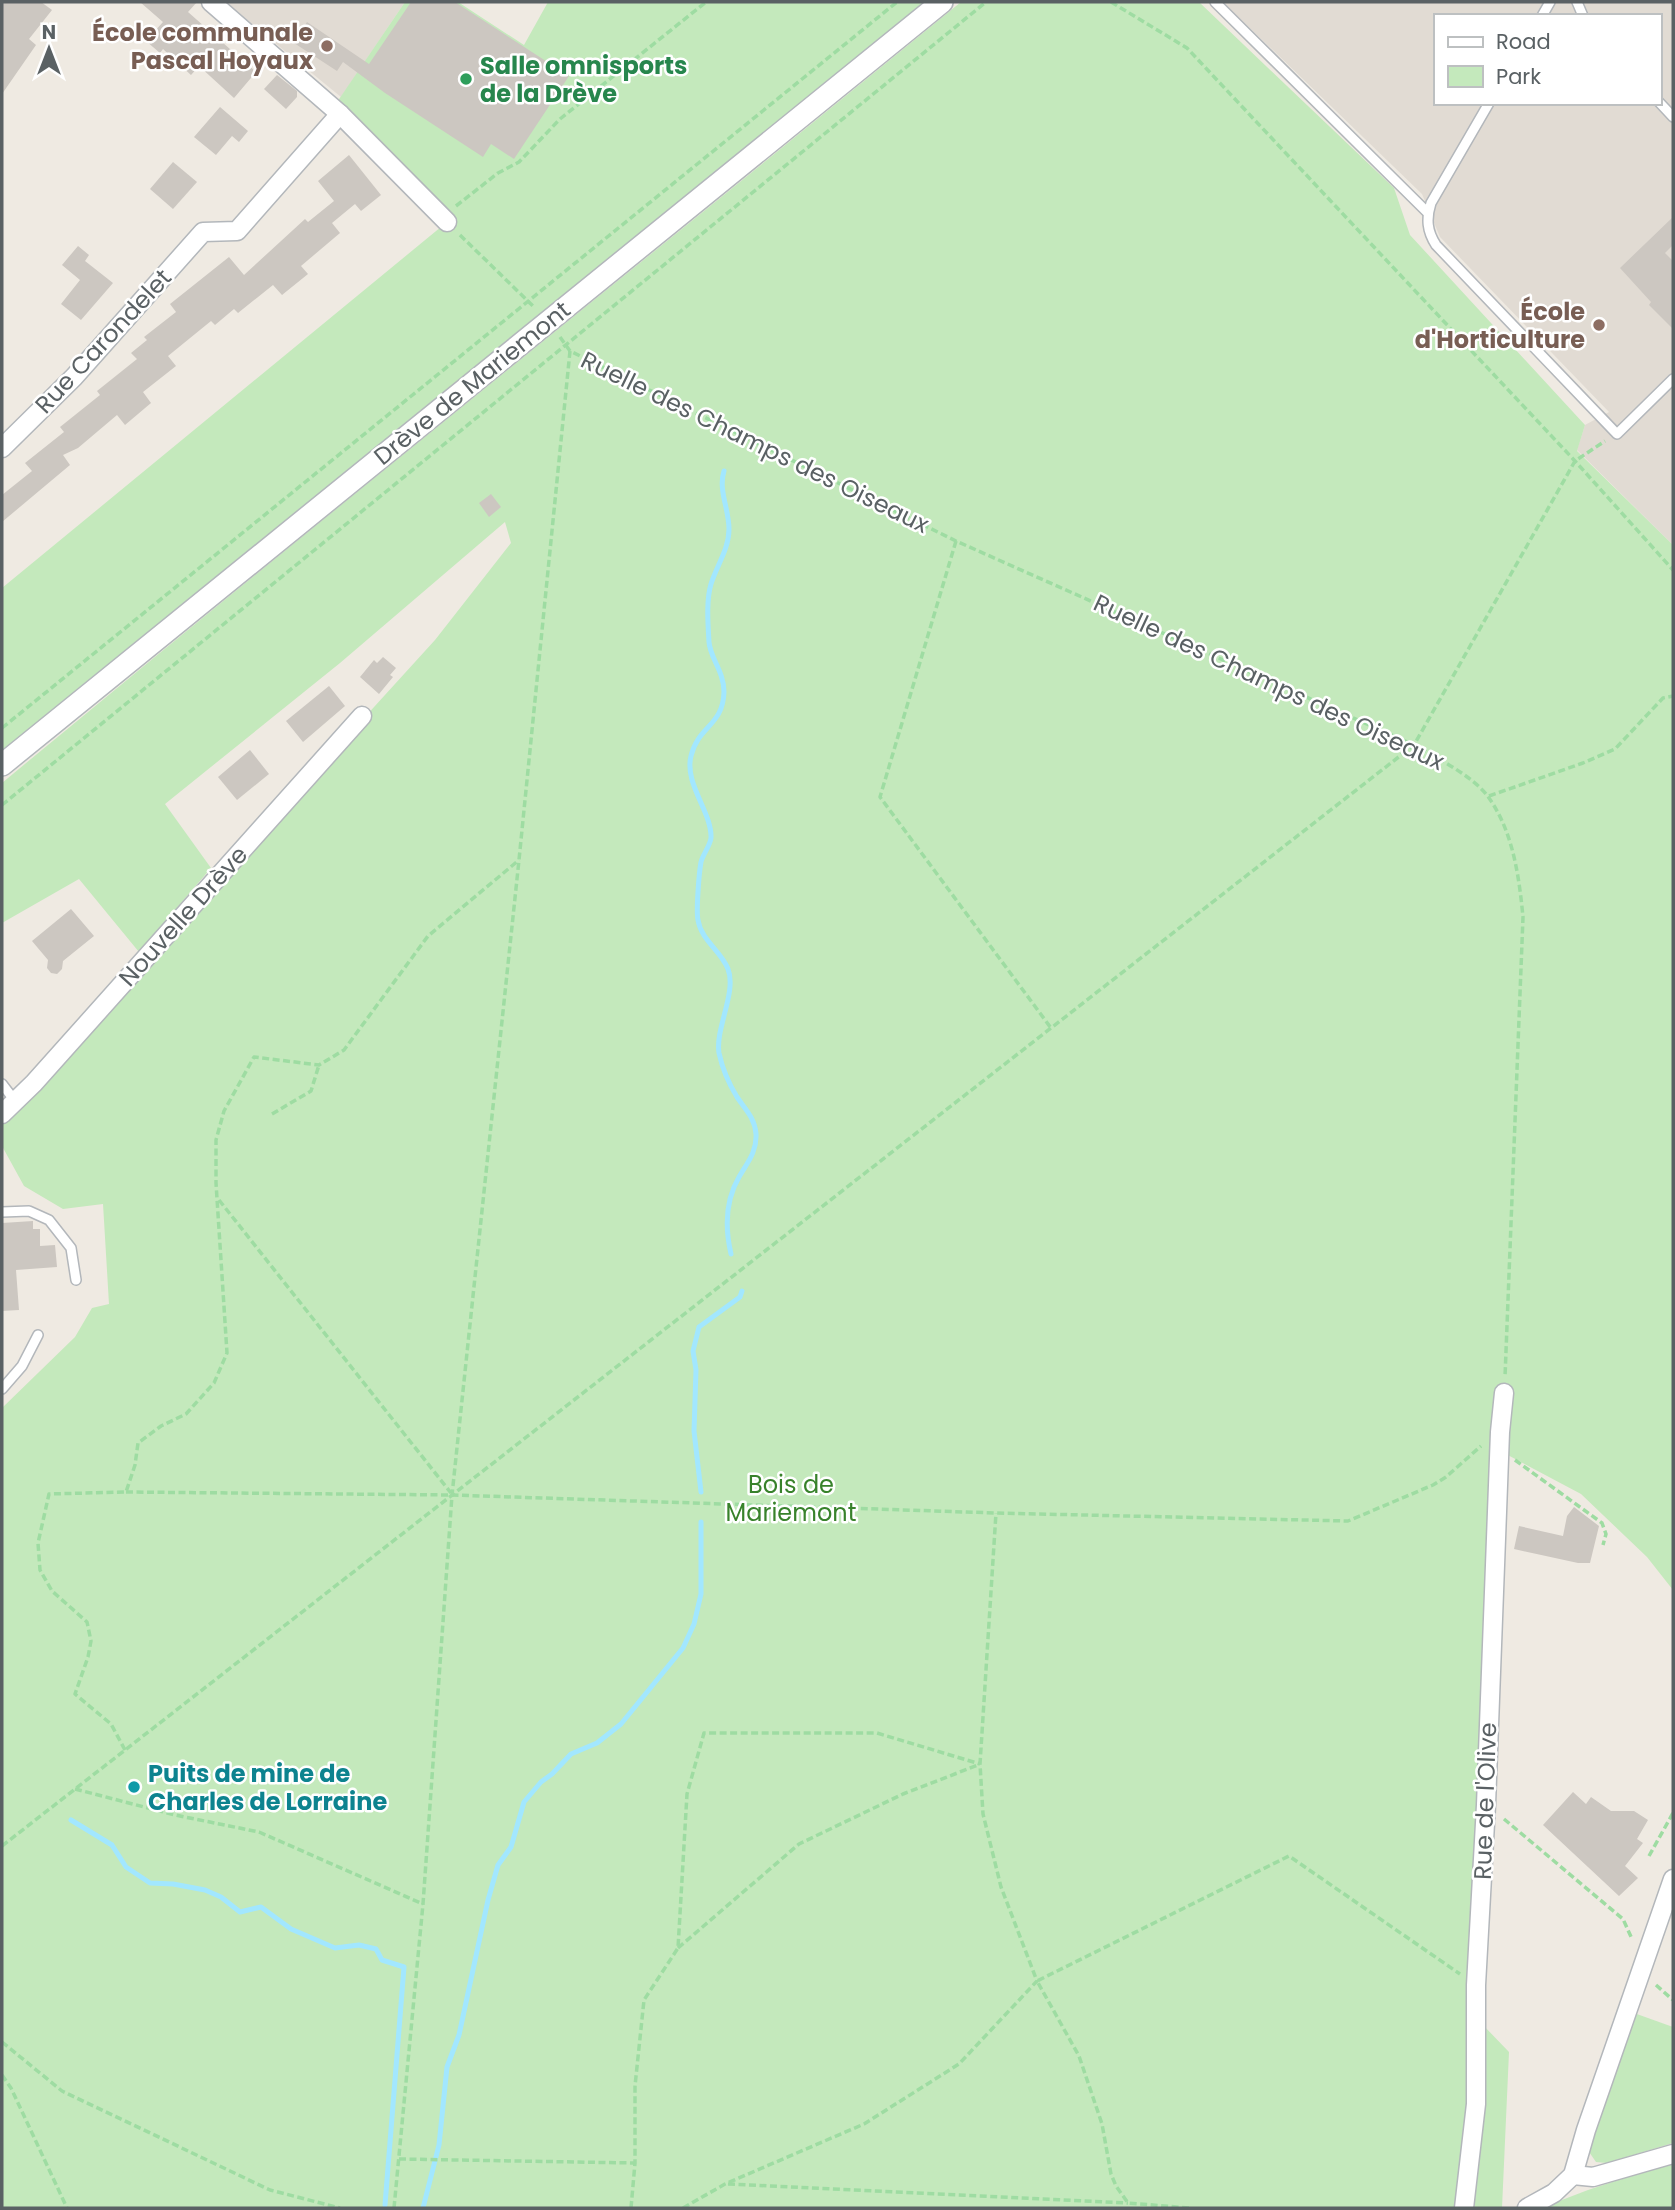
<svg xmlns="http://www.w3.org/2000/svg" width="1675" height="2210" viewBox="0 0 1675 2210" font-family="Poppins,sans-serif">
	<style>
		.education { fill: #e1dbd3; fill-rule: evenodd }
		.green { fill: #c4e9bc }
		.lines { fill: none; stroke-linecap: round; stroke-linejoin: round }
		.stream { stroke: #a2e7ff; stroke-width: 5 }
		.building { fill: #ccc7c1 }
		.service-casing { stroke: #b3b7bb; stroke-width: 12 }
		.minor-casing { stroke: #b3b7bb; stroke-width: 21 }
		.tertiary-casing { stroke: #b3b7bb; stroke-width: 24 }
		.path { stroke: #9edca2; stroke-width: 3.5; stroke-dasharray: 7 3.5; stroke-linecap: butt }
		.service { stroke: #fff; stroke-width: 9 }
		.minor { stroke: #fff; stroke-width: 18 }
		.tertiary { stroke: #fff; stroke-width: 21 }
		.education-dot { fill: #8d6e63; stroke: #fff; stroke-width: 2.5 }
		.leisure-dot { fill: #2e9e5b; stroke: #fff; stroke-width: 2.5 }
		.culture-dot { fill: #0f9aa8; stroke: #fff; stroke-width: 2.5 }
		.labels { text-anchor: middle; dominant-baseline: central; stroke-width: 5; stroke-linejoin: round; paint-order: stroke }
		.education-label { font-size: 24px; font-weight: bold; fill: #785e54; stroke: #fff; text-anchor: end }
		.leisure-label { font-size: 24px; font-weight: bold; fill: #27864d; stroke: #fff; text-anchor: start }
		.street-label { font-size: 24px; fill: #5a6164; stroke: #fff }
		.park-label { font-size: 24px; fill: #38822b; stroke: #fff }
		.culture-label { font-size: 24px; font-weight: bold; fill: #0d838f; stroke: #fff; text-anchor: start }
	</style>
	<rect width="100%" height="100%" fill="#efeae2"/>
	<g class="education">
		<polygon points="225,2 405,2 341,97"/>
		<path d="M 1223,2 L 1673,2 L 1673,545 L 1577,450 L 1585,425 L 1609,412 L 1440,237 L 1422,194 ZM 1435,16 L 1659,16 L 1659,103 L 1435,103 Z"/>
	</g>
	<g class="green">
		<polygon points="405,2 458,2 524,45 548,2 942,2 2,765 2,588 447,222 333,108"/>
		<path d="M 961,2 L 1199,2 L 1394,188 L 1410,235 L 1585,425 L 1577,451 L 1673,545 L 1673,1590 L 1647,1557 L 1581,1494 L 1504,1453 L 1482,2024 L 1509,2052 L 1502,2208 L 2,2208 L 2,1408 L 75,1337 L 92,1308 L 109,1304 L 103,1204 L 63,1209 L 24,1186 L 2,1146 L 2,1125 L 99,1021 L 253,840 L 435,640 L 511,543 L 505,522 L 340,663 L 165,804 L 211,868 L 139,952 L 79,879 L 2,923 L 2,783 C 319,520 642,263 961,2 Z"/>
		<polygon points="1634,2013 1673,2027 1673,2143 1607,2163 1596,2162 1587,2149"/>
		<polygon points="1673,2162 1673,2208 1541,2208 1588,2190"/>
	</g>
	<g class="lines">
		<g class="stream">
			<path d="M 724,471 C 718,490 729,509 729,529 C 729,549 717,565 711,584 C 706,601 708,624 709,642 C 710,658 724,671 724,692 C 723,726 698,726 691,756 C 684,784 712,812 711,838 C 710,846 703,854 701,862 C 699,873 696,911 698,920 C 701,940 721,951 728,969 C 737,992 715,1029 719,1053 C 722,1067 729,1084 737,1097 C 745,1109 755,1118 756,1134 C 757,1152 747,1163 739,1177 C 725,1201 725,1228 731,1254"/>
			<polyline points="701,1492 694,1431 696,1370 693,1351 699,1327 740,1297 742,1291"/>
			<polyline points="71,1820 112,1845 126,1867 150,1883 173,1884 205,1890 221,1897 240,1912 261,1907 291,1929 335,1948 359,1945 376,1949 382,1960 404,1967 385,2205"/>
			<polyline points="423,2208 439,2145 447,2067 459,2035 488,1900 498,1865 511,1847 524,1802 541,1782 552,1774 571,1754 597,1743 621,1724 683,1648 694,1624 701,1594 701,1522"/>
		</g>
	</g>
	<g class="building">
		<polygon points="2,2 41,2 52,10 29,39 36,45 2,94"/>
		<polygon points="140,2 197,2 188,12 256,72 234,98 199,66 191,75 163,49 160,53 146,41 163,22"/>
		<polygon points="411,2 455,2 569,76 514,159 491,144 483,157 385,93 343,62 337,71 294,43 307,22 369,64"/>
		<polygon points="277,75 297,91 297,97 286,109 264,89"/>
		<polygon points="220,107 248,131 239,142 232,136 216,155 194,137"/>
		<polygon points="349,155 381,195 361,211 355,204 332,223 340,233 301,266 308,274 282,295 273,285 238,313 234,309 215,325 211,321 168,356 176,366 143,392 151,403 125,425 117,415 78,448 63,455 70,465 2,522 2,495 32,471 25,463 64,432 60,427 100,395 97,391 137,359 131,353 147,340 144,337 176,312 170,304 229,257 244,275 305,219 308,222 334,201 318,181"/>
		<polygon points="173,162 197,182 173,209 150,189"/>
		<polygon points="1673,217 1673,245 1665,253 1673,261 1673,329 1649,305 1651,302 1620,268"/>
		<polygon points="78,246 89,255 85,261 113,283 81,320 61,304 80,280 62,265"/>
		<polygon points="491,494 501,507 489,517 479,503"/>
		<polygon points="383,657 396,668 390,675 393,677 379,694 360,677 374,660 377,663"/>
		<polygon points="329,686 345,706 303,742 286,721"/>
		<polygon points="250,750 269,774 237,800 218,777"/>
		<polygon points="71,909 94,936 63,961 62,969 57,974 51,973 47,968 48,960 32,941"/>
		<polygon points="33,1221 33,1229 40,1229 40,1246 55,1245 57,1267 16,1270 19,1310 2,1311 2,1223"/>
		<polygon points="1574,1507 1599,1526 1590,1563 1578,1563 1514,1549 1519,1526 1563,1536 1567,1516"/>
		<polygon points="1573,1792 1586,1804 1591,1797 1611,1811 1634,1811 1648,1820 1637,1839 1643,1843 1625,1866 1638,1878 1619,1896 1543,1825"/>
	</g>
	<g class="lines">
		<defs>
			<g id="service">
				<polyline points="1215,2 1428,213"/>
				<polyline points="1577,2 1583,16"/>
				<polyline points="1542,16 1550,2"/>
				<polyline points="1659,102 1673,117"/>
				<path d="M 1489,103 L 1431,203 C 1426,219 1427,231 1436,245 L 1617,434 L 1673,379"/>
				<polyline points="2,1084 15,1101"/>
				<polyline points="2,1212 29,1211 49,1220 71,1248 76,1280"/>
				<polyline points="2,1389 22,1366 38,1335"/>
			</g>
			<g id="minor">
				<polyline points="211,2 340,114 447,222"/>
				<polyline points="2,448 74,377 203,232 237,231 340,114"/>
				<polyline points="2,1114 34,1083 362,716"/>
				<polyline points="1573,2175 1593,2177 1673,2154"/>
				<polyline points="1464,2208 1476,2104 1476,1985 1486,1805 1500,1432 1504,1393"/>
				<polyline points="1527,2208 1554,2193 1573,2175 1586,2130 1673,1879"/>
			</g>
			<polyline id="tertiary" points="2,765 942,2"/>
		</defs>
		<use href="#service" class="service-casing"/>
		<use href="#minor" class="minor-casing"/>
		<use href="#tertiary" class="tertiary-casing"/>
		<g class="path">
			<polyline points="1111,2 1187,48 1575,461 1673,570"/>
			<polyline points="456,206 498,173 519,162 560,119 706,2"/>
			<polyline points="460,235 534,307"/>
			<path d="M 560,337 L 570,351 L 956,541 L 1414,745 C 1436,757 1476,778 1489,798 C 1513,832 1519,876 1523,917 L 1505,1377"/>
			<polyline points="956,541 880,797 1051,1028"/>
			<polyline points="2,728 897,2"/>
			<polyline points="1489,796 1583,763 1615,749 1663,698 1673,696"/>
			<polyline points="2,805 986,2"/>
			<polyline points="272,1114 311,1091 319,1065"/>
			<polyline points="219,1200 451,1493"/>
			<polyline points="1515,1460 1602,1523 1606,1534 1603,1545"/>
			<polyline points="126,1492 452,1495 996,1513 1348,1521 1433,1485 1446,1477 1481,1446"/>
			<polyline points="125,1750 111,1724 75,1694 88,1657 91,1641 87,1622 52,1591 40,1570 38,1543 49,1494 126,1492 135,1465 138,1443 161,1426 186,1414 214,1383 227,1353 216,1183 216,1140 224,1111 254,1057 319,1065 344,1050 428,936 519,860"/>
			<polyline points="75,1789 175,1815 259,1832 423,1904"/>
			<polyline points="1504,1819 1623,1919 1632,1939"/>
			<polyline points="2,1846 1414,745 1575,461 1605,441"/>
			<polyline points="1649,1856 1673,1813"/>
			<polyline points="678,1948 799,1844 903,1794 978,1765"/>
			<polyline points="1656,1985 1673,2000"/>
			<polyline points="2,2042 62,2091 270,2190 340,2208"/>
			<polyline points="2,2075 11,2088 67,2208"/>
			<polyline points="399,2159 635,2163"/>
			<polyline points="728,2184 1128,2203"/>
			<polyline points="394,2208 423,1904 452,1495 519,860 570,351"/>
			<polyline points="631,2208 635,2163 635,2086 644,2000 678,1948 687,1794 704,1733 877,1733 980,1764"/>
			<polyline points="683,2208 725,2184 864,2124 959,2064 1037,1981 1001,1887 983,1814 980,1764 996,1513"/>
			<polyline points="1189,2208 1128,2203 1116,2186 1111,2174 1102,2124 1079,2056 1037,1981 1289,1856 1460,1974"/>
		</g>
		<use href="#service" class="service"/>
		<use href="#minor" class="minor"/>
		<use href="#tertiary" class="tertiary"/>
	</g>
	<g class="education-dot">
		<circle cx="327" cy="46" r="7"/>
		<circle cx="1599" cy="325" r="7"/>
	</g>
	<circle class="leisure-dot" cx="466" cy="79" r="7"/>
	<circle class="culture-dot" cx="134" cy="1787" r="7"/>
	<g class="labels">
		<g class="education-label">
			<text x="313" y="32">École communale<tspan x="313" dy="28">Pascal Hoyaux</tspan></text>
			<text x="1585" y="311">École<tspan x="1585" dy="28">d'Horticulture</tspan></text>
		</g>
		<g class="leisure-label">
			<text x="480" y="65">Salle omnisports<tspan x="480" dy="28">de la Drève</tspan></text>
		</g>
		<g class="street-label">
			<text transform="translate(103 341) rotate(-47)">Rue Carondelet</text>
			<text transform="translate(472 383) rotate(-39)">Drève de Mariemont</text>
			<text transform="translate(755 442) rotate(26)">Ruelle des Champs des Oiseaux</text>
			<text transform="translate(1269 682) rotate(25)">Ruelle des Champs des Oiseaux</text>
			<text transform="translate(183 916) rotate(-48)">Nouvelle Drève</text>
			<text transform="translate(1485 1801) rotate(-88)">Rue de l'Olive</text>
		</g>
		<g class="park-label">
			<text x="791" y="1484">Bois de<tspan x="791" dy="28">Mariemont</tspan></text>
		</g>
		<g class="culture-label">
			<text x="148" y="1773">Puits de mine de<tspan x="148" dy="28">Charles de Lorraine</tspan></text>
		</g>
	</g>
	<rect width="1675" height="2210" fill="none" stroke="#5a6164" stroke-width="7"/>
	<rect x="1434" y="14" width="228" height="91" fill="#ffffff" stroke="#bdc0c1" stroke-width="2"/>
	<rect x="1448" y="37" width="35" height="10" fill="#ffffff" stroke="#bdc0c1" stroke-width="2"/>
	<text x="1496" y="49" font-size="21" fill="#5a6164">Road</text>
	<rect x="1448" y="66" width="35" height="21" fill="#c4e9bc" stroke="#bdc0c1" stroke-width="2"/>
	<text x="1496" y="84" font-size="21" fill="#5a6164">Park</text>
	<g transform="translate(49 49)" stroke="#ffffff" stroke-width="5" paint-order="stroke">
	<path d="M0-5L12 26L0 18L-12 26Z" fill="#5a6164"/>
	<text y="-10" font-size="19" font-weight="bold" text-anchor="middle" fill="#5a6164">N</text>
	</g>
</svg>
